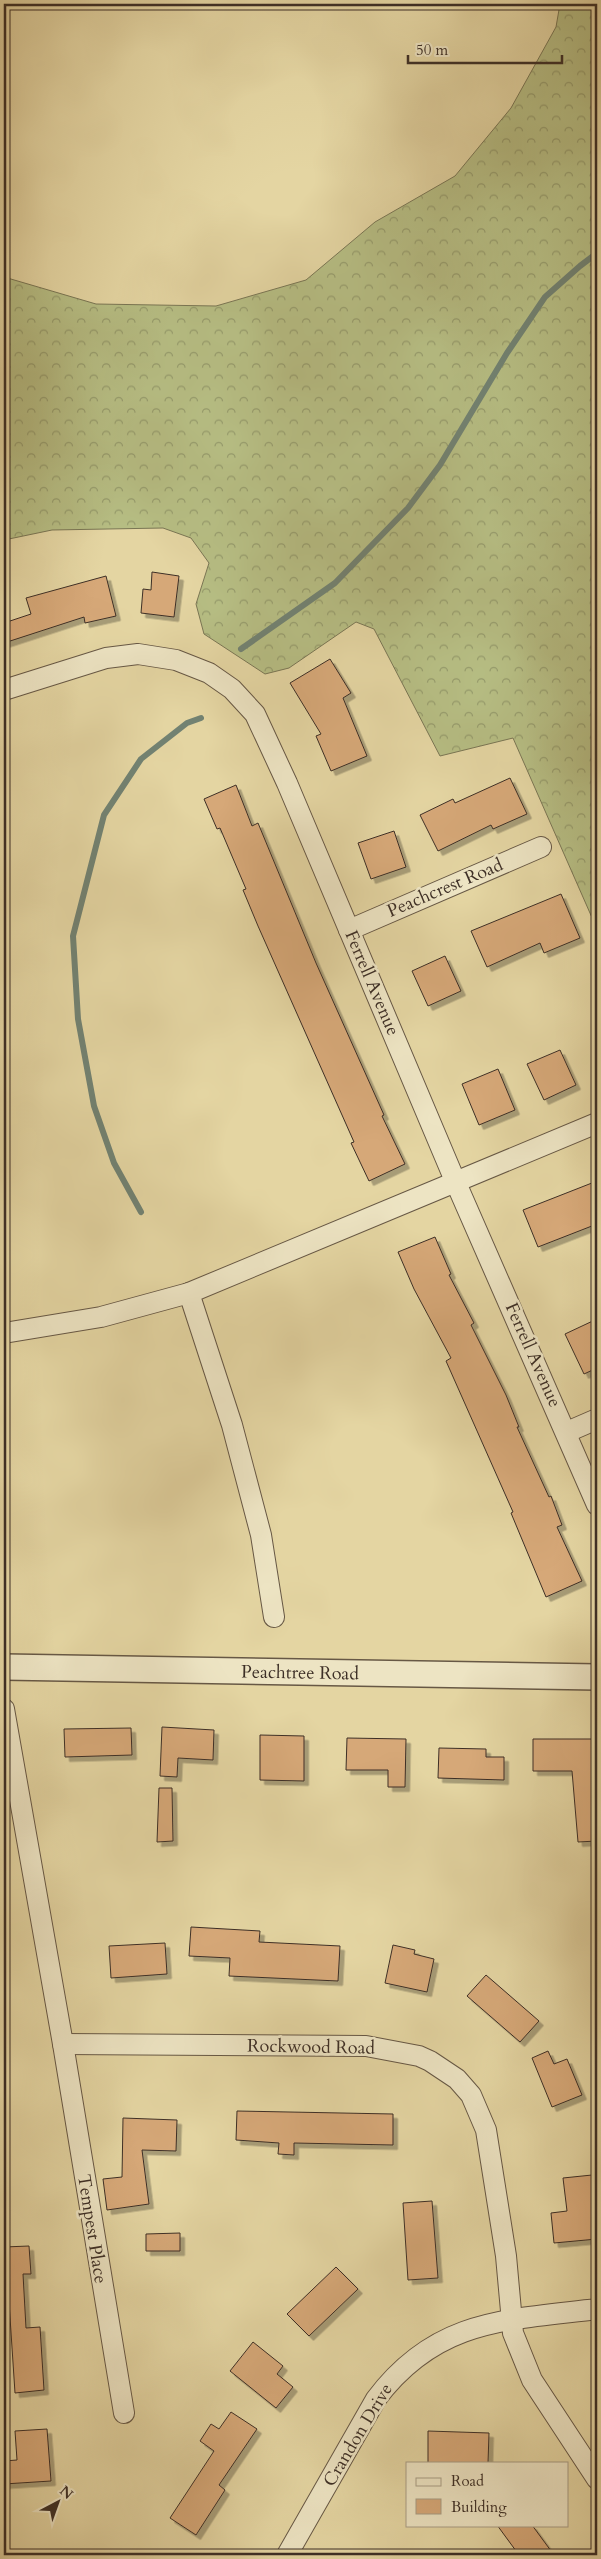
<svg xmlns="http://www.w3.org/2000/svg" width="601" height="2559" viewBox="0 0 601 2559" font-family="Cardo,serif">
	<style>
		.forest { fill: url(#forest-crowns); stroke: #7a7654 }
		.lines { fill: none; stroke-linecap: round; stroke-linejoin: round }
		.stream { stroke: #728272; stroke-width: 6 }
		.building { fill: #d6a878; stroke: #3d2f26; filter: url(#shadow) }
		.minor-casing { stroke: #675845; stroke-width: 22 }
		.tertiary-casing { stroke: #675845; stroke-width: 28 }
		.minor { stroke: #ede4c3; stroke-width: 20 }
		.tertiary { stroke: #ede4c3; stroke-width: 25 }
		.labels { text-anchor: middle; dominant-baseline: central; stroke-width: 5; stroke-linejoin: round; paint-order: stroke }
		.street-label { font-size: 18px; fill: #3d2f26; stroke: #ede4c3 }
	</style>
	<defs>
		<pattern id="forest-crowns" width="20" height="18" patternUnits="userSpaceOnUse" patternTransform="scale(1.25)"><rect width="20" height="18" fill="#b6bd83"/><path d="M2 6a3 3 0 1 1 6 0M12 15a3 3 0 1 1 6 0" fill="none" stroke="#959a6b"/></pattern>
		<filter id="shadow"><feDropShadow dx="4.5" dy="4.5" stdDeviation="0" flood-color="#0004"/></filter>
	</defs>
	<rect width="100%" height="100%" fill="#e4d5a2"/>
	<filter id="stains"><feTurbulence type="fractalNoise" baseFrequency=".004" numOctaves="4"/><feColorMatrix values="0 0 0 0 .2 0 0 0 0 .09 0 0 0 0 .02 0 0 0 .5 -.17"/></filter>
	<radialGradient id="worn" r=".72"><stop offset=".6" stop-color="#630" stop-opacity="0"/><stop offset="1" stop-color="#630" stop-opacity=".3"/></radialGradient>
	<polygon class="forest" points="560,4 597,4 597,929 513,738 440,756 374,629 356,622 289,668 265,674 204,634 196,604 209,563 191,538 163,528 52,530 4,540 4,277 96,304 216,306 306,280 375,222 455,176 511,108 556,27"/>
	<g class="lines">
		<g class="stream">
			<polyline points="241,649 335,583 408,508 440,465 507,353 545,297 580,266 597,253"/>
			<polyline points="141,1212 114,1163 94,1106 78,1019 73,936 104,815 141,759 187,723 201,718"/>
		</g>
	</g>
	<g class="building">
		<polygon points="152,572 179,576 174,617 141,613 143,589 151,590"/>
		<polygon points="106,576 116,616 85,623 84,617 4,643 4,623 31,614 26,598"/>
		<polygon points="330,659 351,693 343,698 367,756 331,771 316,736 321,734 290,683"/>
		<polygon points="510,778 527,814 493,829 491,825 438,851 420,815 453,799 455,803"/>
		<polygon points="236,785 252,826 258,823 316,963 384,1115 382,1116 405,1164 369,1181 351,1143 354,1142 258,926 243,890 246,889 220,828 217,829 204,799"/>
		<polygon points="394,831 406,867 371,879 358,843"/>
		<polygon points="561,894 580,938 544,953 540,943 487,967 471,931"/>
		<polygon points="445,956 461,991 428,1006 412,971"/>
		<polygon points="560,1050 576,1085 544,1100 527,1064"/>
		<polygon points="498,1069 515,1110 479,1125 462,1084"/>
		<polygon points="597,1181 597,1224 538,1247 523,1210"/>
		<polygon points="435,1237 451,1274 449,1275 474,1323 471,1325 506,1395 519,1427 517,1427 549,1497 551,1496 562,1525 557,1527 582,1581 546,1597 511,1513 513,1512 446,1361 451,1358 414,1289 398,1252"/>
		<polygon points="597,1319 597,1368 584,1374 565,1334"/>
		<polygon points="162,1727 214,1730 213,1760 178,1758 177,1777 160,1776"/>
		<polygon points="131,1728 132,1755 65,1757 64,1729"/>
		<polygon points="260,1735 304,1736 304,1781 260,1780"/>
		<polygon points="347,1738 406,1739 405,1787 388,1787 388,1770 346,1770"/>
		<polygon points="533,1739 594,1739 597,1841 578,1842 572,1771 533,1771"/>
		<polygon points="439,1748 486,1749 486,1757 504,1757 504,1780 438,1778"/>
		<polygon points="159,1788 172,1788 173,1841 157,1842"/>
		<polygon points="191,1927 260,1931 259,1942 340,1946 338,1981 229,1976 230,1958 189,1956"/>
		<polygon points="165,1943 167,1974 111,1978 109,1946"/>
		<polygon points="393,1945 415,1950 414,1954 434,1959 427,1992 385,1983"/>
		<polygon points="486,1975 539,2021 520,2042 467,1996"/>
		<polygon points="548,2051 554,2064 567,2059 582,2095 552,2107 532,2058"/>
		<polygon points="237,2111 393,2114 393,2145 294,2143 294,2155 278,2154 279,2143 236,2140"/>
		<polygon points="123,2118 177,2120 176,2151 142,2150 149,2204 107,2210 103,2179 122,2177"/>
		<polygon points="592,2175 597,2239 554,2243 551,2213 567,2211 563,2178"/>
		<polygon points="432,2201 438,2278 408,2280 403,2203"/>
		<polygon points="180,2233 180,2251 146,2251 146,2234"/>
		<polygon points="29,2246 31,2274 23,2274 26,2328 40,2327 44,2390 15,2393 9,2302 4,2302 4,2247"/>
		<polygon points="336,2267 358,2289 309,2336 287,2314"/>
		<polygon points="253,2342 283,2366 277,2374 293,2387 276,2408 230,2371"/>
		<polygon points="231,2412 257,2429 219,2485 225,2490 196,2535 170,2518 214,2451 200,2441 211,2424 219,2429"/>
		<polygon points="47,2429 51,2481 4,2484 4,2461 17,2460 15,2431"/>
		<polygon points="428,2431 489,2433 488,2463 428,2463"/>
		<polygon points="497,2525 532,2525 554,2555 519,2555"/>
	</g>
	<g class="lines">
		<defs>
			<g id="minor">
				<polyline points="4,690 106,658 138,654 176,660 209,673 232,689 255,714 287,783 456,1183 597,1505"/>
				<polyline points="349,930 541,847"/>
				<polyline points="189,1293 232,1425 261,1535 274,1617"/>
				<polyline points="4,1333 101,1317 189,1293 597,1123"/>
				<polyline points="567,1432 597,1419"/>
				<polyline points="4,1709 63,2044 124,2413"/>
				<polyline points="63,2044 366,2046 419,2056 430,2061 457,2079 471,2095 486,2130 506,2256 513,2333 532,2380 597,2479"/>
				<path d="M 287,2555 L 376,2399 C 436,2319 506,2320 597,2309"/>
			</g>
			<polyline id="tertiary" points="4,1667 597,1677"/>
		</defs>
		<use href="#minor" class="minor-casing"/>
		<use href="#tertiary" class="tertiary-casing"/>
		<use href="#minor" class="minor"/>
		<use href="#tertiary" class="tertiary"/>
	</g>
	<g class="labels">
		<g class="street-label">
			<text transform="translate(445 888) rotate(-23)">Peachcrest Road</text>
			<text transform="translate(372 983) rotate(67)">Ferrell Avenue</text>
			<text transform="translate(533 1355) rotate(66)">Ferrell Avenue</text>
			<text transform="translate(300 1673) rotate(1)">Peachtree Road</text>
			<text transform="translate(311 2047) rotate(1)">Rockwood Road</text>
			<text transform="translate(92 2229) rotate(81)">Tempest Place</text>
			<text transform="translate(358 2435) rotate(-59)">Crandon Drive</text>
		</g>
	</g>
	<rect width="601" height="2559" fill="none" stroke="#e4d5a2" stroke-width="20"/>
	<rect x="5" y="5" width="591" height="2549" fill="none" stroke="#3d2f26" stroke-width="2.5"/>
	<rect x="10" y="10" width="581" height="2539" fill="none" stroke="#3d2f26"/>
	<rect x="406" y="2462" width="162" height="65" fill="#ede4c3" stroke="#a79c84"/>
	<rect x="416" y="2478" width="25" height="8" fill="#ede4c3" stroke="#a79c84"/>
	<text x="451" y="2486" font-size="15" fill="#3d2f26">Road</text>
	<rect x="416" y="2499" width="25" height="15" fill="#d6a878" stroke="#a79c84"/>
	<text x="451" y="2512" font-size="15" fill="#3d2f26">Building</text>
	<g transform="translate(58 2502) rotate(41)" stroke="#ede4c3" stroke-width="4" paint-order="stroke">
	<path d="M0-4L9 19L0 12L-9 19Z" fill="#3d2f26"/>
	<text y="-8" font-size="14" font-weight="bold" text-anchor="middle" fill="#3d2f26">N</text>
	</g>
	<path d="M408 55v8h154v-8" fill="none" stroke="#3d2f26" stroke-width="2.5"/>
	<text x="416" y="55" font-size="15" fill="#3d2f26" stroke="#ede4c3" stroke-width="4" paint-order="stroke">50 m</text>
	<rect width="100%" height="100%" filter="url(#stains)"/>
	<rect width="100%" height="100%" fill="url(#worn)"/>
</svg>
